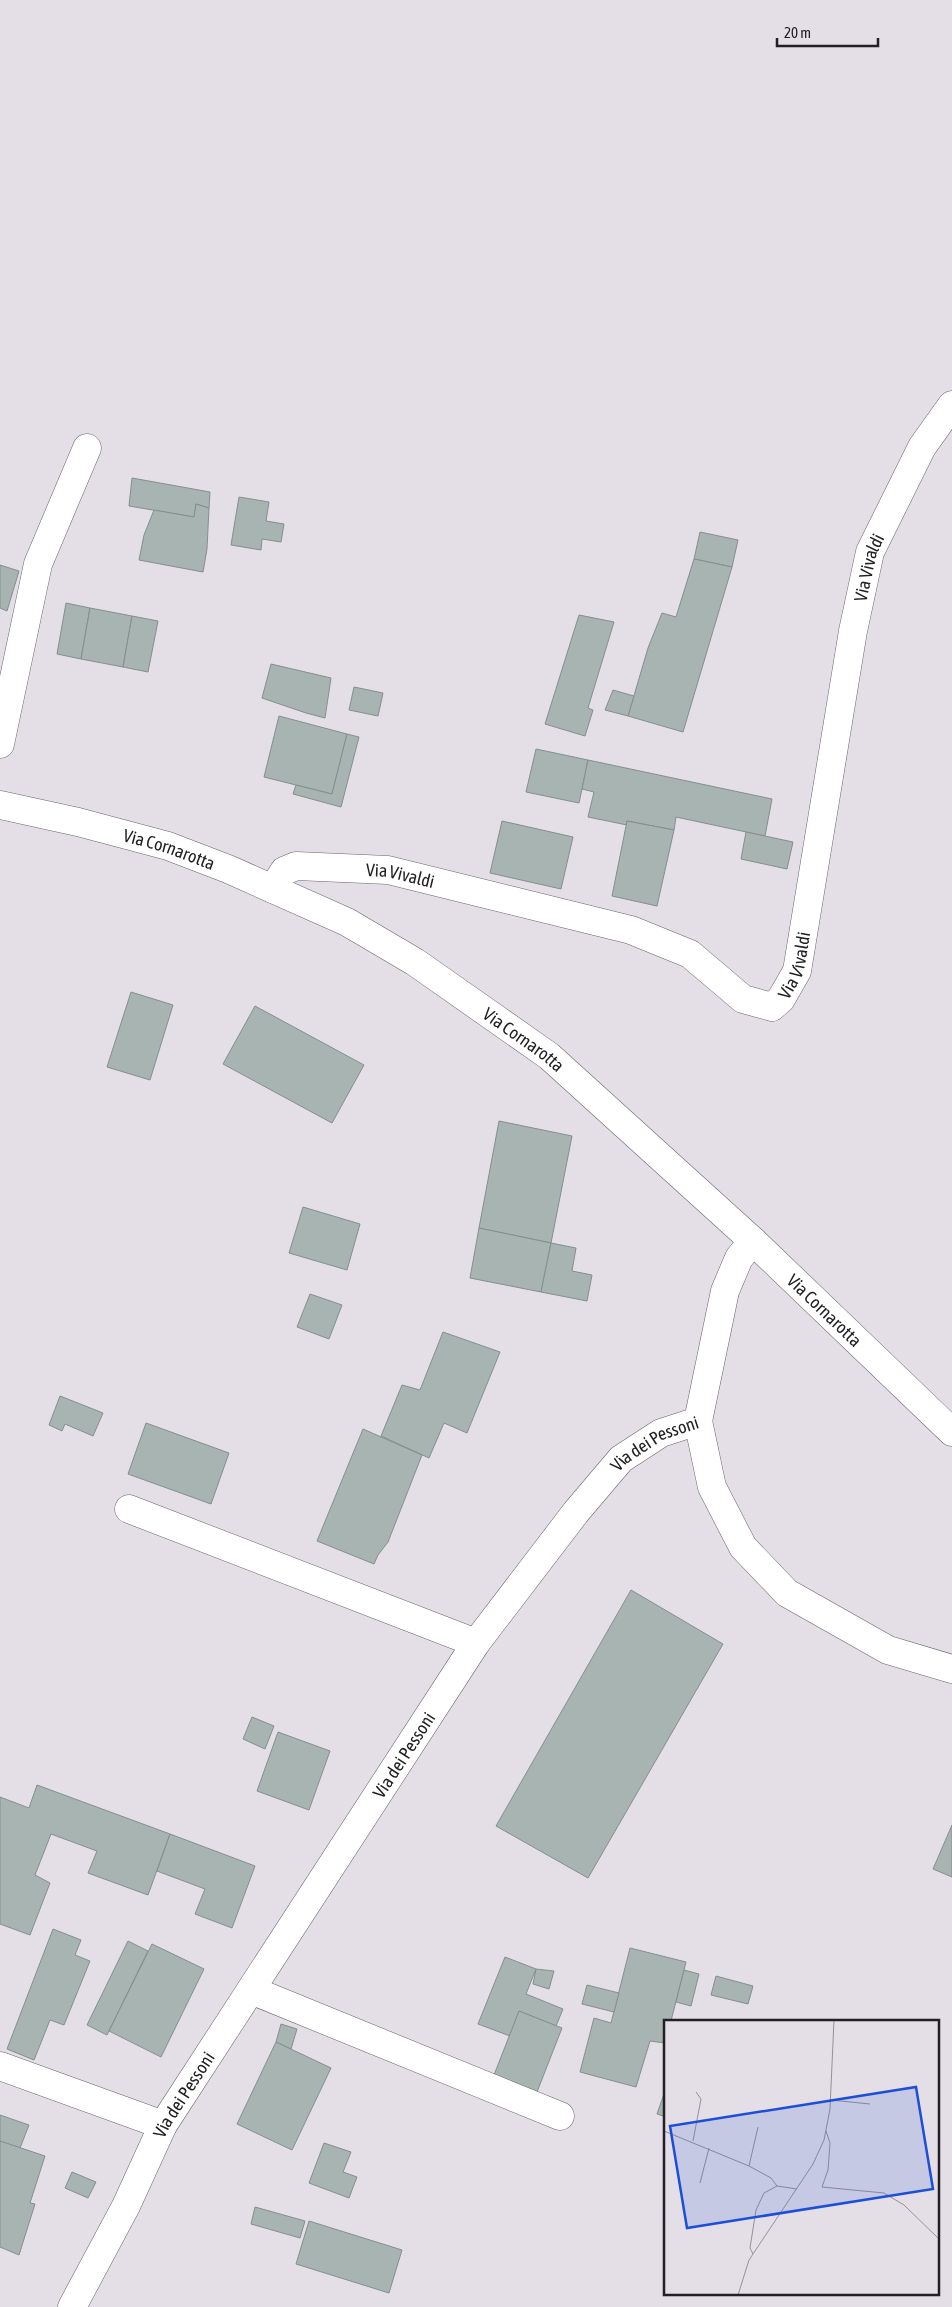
<svg xmlns="http://www.w3.org/2000/svg" width="952" height="2307" viewBox="0 0 952 2307" font-family="'Asap Condensed',sans-serif">
	<style>
		.building { fill: #a8b4b2; stroke: #848f8d }
		.lines { fill: none; stroke-linecap: round; stroke-linejoin: round }
		.street-casing { stroke: #6a646c; stroke-width: 29 }
		.secondary-casing { stroke: #6a646c; stroke-width: 29 }
		.street { stroke: #fff; stroke-width: 28 }
		.secondary { stroke: #fff; stroke-width: 28 }
		.labels { text-anchor: middle; dominant-baseline: central; stroke-width: 4; stroke-linejoin: round; paint-order: stroke }
		.street-label { font-size: 18px; fill: #222023; stroke: #e4dee7 }
		.inset-road { fill: none; stroke: #969299; stroke-width: 1 }
		.view { fill: #1d4ed8; fill-opacity: 0.15; stroke: #1d4ed8; stroke-width: 2.5 }
		.inset-edge { fill: none; stroke: #222023; stroke-width: 2.5 }
	</style>
	<rect width="100%" height="100%" fill="#e4dee7"/>
	<g class="building">
		<polygon points="132,478 210,492 209,508 196,504 194,517 129,506"/>
		<polygon points="239,497 269,502 266,521 284,524 281,542 262,539 261,550 231,545"/>
		<polygon points="196,504 209,508 207,549 203,572 139,560 144,535 154,510 194,517"/>
		<polygon points="700,532 738,540 732,567 694,559"/>
		<polygon points="694,559 732,567 683,732 628,716 648,648 662,613 676,617"/>
		<polygon points="0,565 19,571 7,611 0,608"/>
		<polygon points="66,603 90,608 81,659 57,654"/>
		<polygon points="90,608 132,616 123,667 81,659"/>
		<polygon points="579,615 614,622 588,708 593,710 585,736 545,724"/>
		<polygon points="132,616 158,621 148,672 123,667"/>
		<polygon points="271,664 331,678 325,718 306,713 262,698"/>
		<polygon points="354,687 383,693 378,716 349,710"/>
		<polygon points="613,690 634,696 628,716 605,710"/>
		<polygon points="279,716 347,734 332,794 264,777"/>
		<polygon points="347,734 359,737 341,807 293,794 296,785 332,794"/>
		<polygon points="536,749 588,760 579,803 526,792"/>
		<polygon points="588,760 772,799 765,836 676,817 674,830 627,821 627,825 588,817 594,792 582,789"/>
		<polygon points="502,821 573,837 561,889 490,873"/>
		<polygon points="627,821 674,830 657,906 612,896"/>
		<polygon points="746,832 793,842 787,869 741,859"/>
		<polygon points="131,992 173,1005 150,1080 107,1067"/>
		<polygon points="255,1006 364,1065 332,1123 223,1064"/>
		<polygon points="499,1121 572,1136 551,1243 479,1228"/>
		<polygon points="303,1207 360,1224 347,1270 289,1253"/>
		<polygon points="479,1228 551,1243 541,1292 470,1278"/>
		<polygon points="551,1243 576,1248 572,1271 592,1275 587,1301 541,1292"/>
		<polygon points="310,1294 342,1305 329,1339 297,1327"/>
		<polygon points="443,1332 500,1352 467,1433 444,1423 429,1458 381,1436 402,1385 420,1390"/>
		<polygon points="60,1396 103,1413 93,1436 65,1424 62,1431 49,1425"/>
		<polygon points="146,1423 229,1453 211,1504 128,1474"/>
		<polygon points="363,1429 422,1455 388,1542 378,1555 374,1564 317,1541"/>
		<polygon points="631,1590 723,1644 588,1878 496,1826"/>
		<polygon points="252,1717 274,1726 265,1749 243,1739"/>
		<polygon points="278,1732 330,1751 309,1810 257,1791"/>
		<polygon points="37,1785 170,1834 148,1895 88,1873 97,1851 51,1834 35,1875 50,1883 30,1935 0,1924 0,1797 29,1808"/>
		<polygon points="952,1825 952,1877 933,1869"/>
		<polygon points="170,1834 255,1866 232,1928 195,1914 205,1889 157,1871"/>
		<polygon points="53,1929 81,1940 75,1955 90,1961 64,2025 50,2020 34,2060 7,2049"/>
		<polygon points="128,1941 148,1951 107,2035 87,2025"/>
		<polygon points="152,1944 204,1969 161,2057 109,2031"/>
		<polygon points="630,1948 686,1962 671,2021 666,2021 665,2043 650,2041 636,2087 580,2072 594,2018 611,2023"/>
		<polygon points="505,1957 536,1969 526,1994 563,2009 556,2026 519,2011 510,2036 478,2024"/>
		<polygon points="536,1969 554,1971 549,1989 533,1984"/>
		<polygon points="684,1970 699,1974 691,2006 676,2002"/>
		<polygon points="716,1976 753,1986 748,2004 711,1995"/>
		<polygon points="587,1985 619,1993 614,2012 582,2004"/>
		<polygon points="519,2011 562,2028 537,2092 494,2075"/>
		<polygon points="281,2024 297,2029 291,2049 276,2042"/>
		<polygon points="276,2042 331,2068 292,2150 237,2124"/>
		<polygon points="666,2088 666,2117 657,2114"/>
		<polygon points="0,2115 29,2125 20,2148 0,2141"/>
		<polygon points="0,2141 45,2156 30,2203 35,2204 19,2255 0,2247"/>
		<polygon points="324,2143 351,2152 343,2172 357,2177 349,2198 309,2183"/>
		<polygon points="72,2172 96,2182 88,2198 65,2188"/>
		<polygon points="255,2207 305,2221 300,2238 251,2224"/>
		<polygon points="309,2221 402,2250 389,2293 296,2264"/>
	</g>
	<g class="lines">
		<defs>
			<g id="street">
				<polyline points="0,744 38,564 87,448"/>
				<path id="s1" d="M 273,889 L 284,871 L 296,866 L 388,870 L 631,930 L 690,954 L 743,999 L 772,1007 L 781,999 L 797,971 L 853,631 L 870,552 L 922,447 L 952,405"/>
				<polyline points="698,1421 712,1487 743,1547 787,1593 888,1650 952,1669"/>
				<polyline points="129,1509 476,1643"/>
				<polyline points="251,1990 560,2116"/>
				<polyline points="0,2066 163,2125"/>
				<path id="s2" d="M 72,2307 L 126,2206 L 163,2125 L 476,1643 L 576,1512 L 621,1459 L 661,1433 L 698,1421 L 725,1291 L 739,1258 L 753,1241"/>
			</g>
			<g id="secondary">
				<path id="s3" d="M 0,805 L 78,822 L 168,846 L 228,869 L 347,922 L 415,962 L 549,1056 L 753,1241 L 952,1432"/>
			</g>
		</defs>
		<use href="#street" class="street-casing"/>
		<use href="#secondary" class="secondary-casing"/>
		<use href="#street" class="street"/>
		<use href="#secondary" class="secondary"/>
	</g>
	<g class="labels">
		<g class="street-label">
			<text stroke="none"><textPath href="#s1" startOffset="994">Via Vivaldi</textPath></text>
			<text stroke="none"><textPath href="#s3" startOffset="175">Via Cornarotta</textPath></text>
			<text stroke="none"><textPath href="#s1" startOffset="139">Via Vivaldi</textPath></text>
			<text stroke="none"><textPath href="#s1" startOffset="589">Via Vivaldi</textPath></text>
			<text stroke="none"><textPath href="#s3" startOffset="580">Via Cornarotta</textPath></text>
			<text stroke="none"><textPath href="#s3" startOffset="985">Via Cornarotta</textPath></text>
			<text stroke="none"><textPath href="#s2" startOffset="1050">Via dei Pessoni</textPath></text>
			<text stroke="none"><textPath href="#s2" startOffset="645">Via dei Pessoni</textPath></text>
			<text stroke="none"><textPath href="#s2" startOffset="240">Via dei Pessoni</textPath></text>
		</g>
	</g>
	<g transform="translate(664 2020)">
		<rect width="275" height="275" fill="#e4dee7"/>
		<path class="inset-road" d="M 167,80 L 206,84M 0,111 L 85,146 L 107,158 L 113,166 L 133,169M 162,111 L 166,123 L 164,150 L 158,167 L 220,173 L 240,185 L 275,219M 29,121 L 37,79 L 32,72M 85,146 L 94,107M 36,163 L 45,128M 89,234 L 86,228 L 92,190 L 100,173 L 113,166M 74,275 L 85,240 L 149,144 L 160,120 L 166,89 L 170,0"/>
		<path class="view" d="M 252,67 L 269,169 L 23,208 L 6,106 Z"/>
		<rect width="275" height="275" class="inset-edge"/>
	</g>
	<path d="M777 38v8h101v-8" fill="none" stroke="#222023" stroke-width="2.5"/>
	<text x="784" y="38" font-size="15" fill="#222023" stroke="#e4dee7" stroke-width="4" paint-order="stroke">20 m</text>
</svg>
